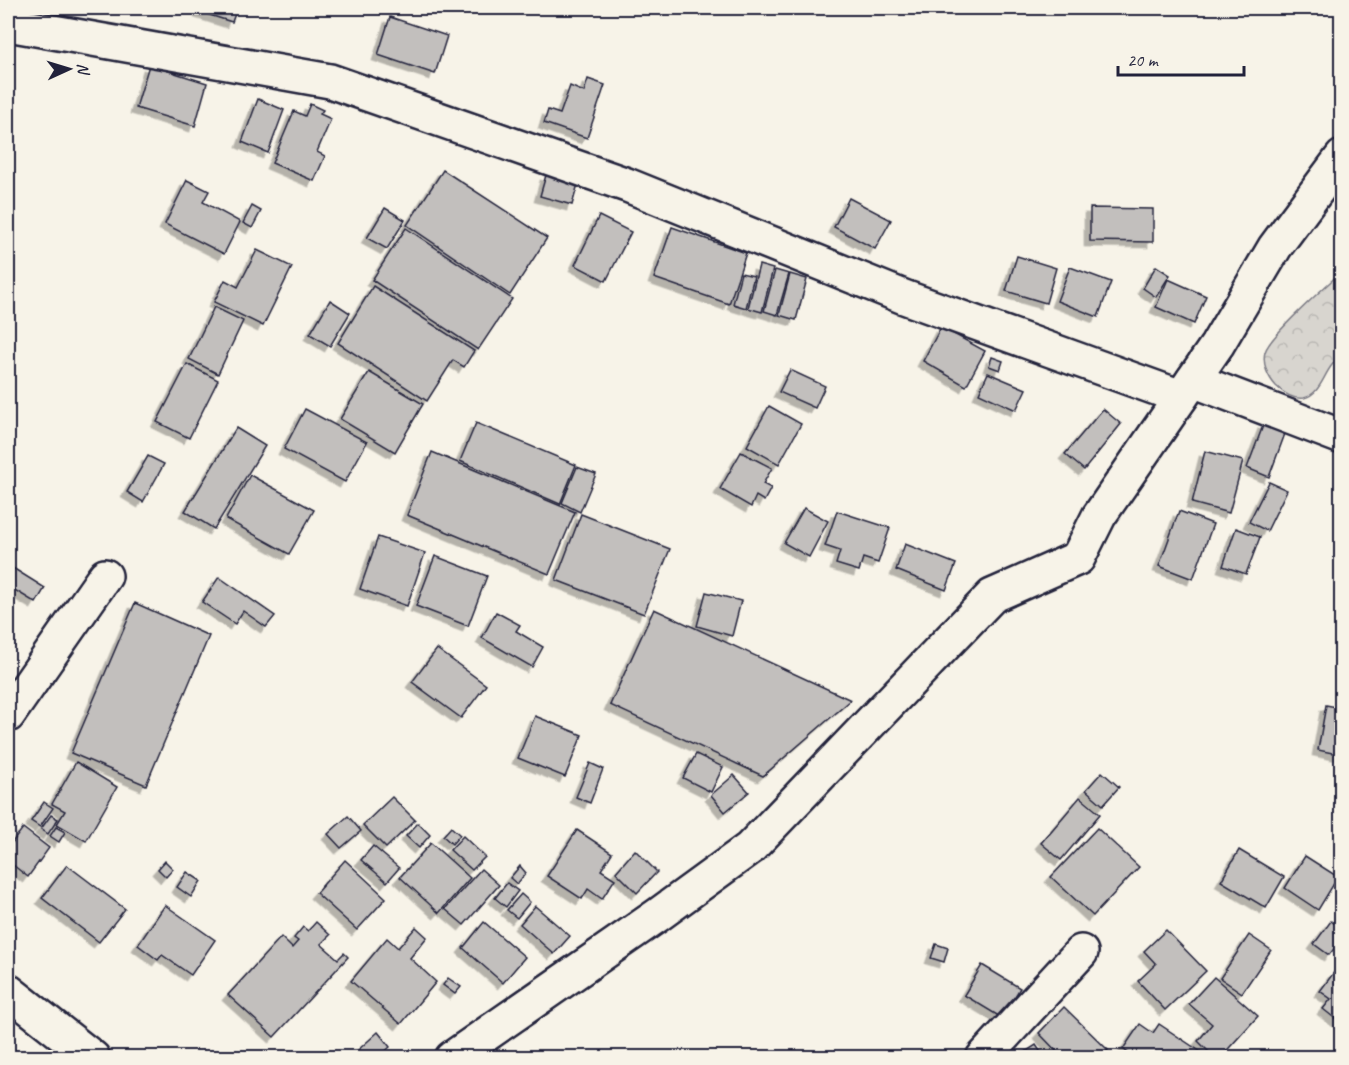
<svg xmlns="http://www.w3.org/2000/svg" width="1349" height="1065" viewBox="0 0 1349 1065" font-family="Caveat,sans-serif">
	<style>
		.forest { fill: url(#forest-crowns); stroke: #7d7c85; stroke-width: 1.5 }
		.building { fill: #c2bfbd; stroke: #22223b; stroke-width: 1.5; filter: url(#shadow) }
		.lines { fill: none; stroke-linecap: round; stroke-linejoin: round }
		.minor-casing { stroke: #22223b; stroke-width: 38 }
		.highway-casing { stroke: #22223b; stroke-width: 38 }
		.minor { stroke: #f7f3e8; stroke-width: 33 }
		.highway { stroke: #f7f3e8; stroke-width: 33 }
	</style>
	<defs>
		<pattern id="forest-crowns" width="20" height="18" patternUnits="userSpaceOnUse" patternTransform="scale(1.5)"><rect width="20" height="18" fill="#d8d5cf"/><path d="M2 6a3 3 0 1 1 6 0M12 15a3 3 0 1 1 6 0" fill="none" stroke="#b9b7b3"/></pattern>
		<filter id="shadow"><feDropShadow dx="-5.5" dy="5.5" stdDeviation="0" flood-color="#0004"/></filter>
	</defs>
	<rect width="100%" height="100%" fill="#f7f3e8"/>
	<filter id="ink" filterUnits="userSpaceOnUse"><feTurbulence type="fractalNoise" baseFrequency=".0167" numOctaves="2"/><feDisplacementMap in="SourceGraphic" scale="12" xChannelSelector="R" yChannelSelector="G"/><feConvolveMatrix kernelMatrix="1 2 1 2 8 2 1 2 1" color-interpolation-filters="sRGB"/></filter>
	<g filter="url(#ink)">
		<path class="forest" d="M 1341,272 L 1341,358 C 1324,365 1324,393 1304,398 C 1294,400 1283,393 1276,386 C 1268,377 1262,364 1265,352 C 1269,336 1326,286 1341,272 Z"/>
		<g class="building">
			<polygon points="202,8 237,8 232,22 200,12"/>
			<polygon points="390,17 447,36 435,74 378,55"/>
			<polygon points="149,65 207,83 195,126 136,108"/>
			<polygon points="588,79 605,85 587,138 544,123 548,110 560,114 570,86 584,92"/>
			<polygon points="258,99 284,110 268,153 242,142"/>
			<polygon points="310,104 323,110 320,114 331,119 317,152 325,156 314,181 272,163 294,111 305,116"/>
			<polygon points="443,170 547,238 510,295 407,225"/>
			<polygon points="546,175 578,184 572,205 540,196"/>
			<polygon points="187,180 209,191 203,202 240,222 224,254 165,224"/>
			<polygon points="849,198 891,220 875,249 834,227"/>
			<polygon points="252,206 261,211 252,228 243,223"/>
			<polygon points="385,208 405,220 387,249 367,238"/>
			<polygon points="1090,208 1153,209 1153,242 1090,241"/>
			<polygon points="599,216 631,232 606,281 575,265"/>
			<polygon points="672,227 746,253 729,304 654,278"/>
			<polygon points="406,228 512,299 478,350 372,280"/>
			<polygon points="257,250 292,267 263,326 214,302 225,280 238,287"/>
			<polygon points="1017,256 1056,268 1046,303 1006,291"/>
			<polygon points="759,265 773,269 762,312 748,308"/>
			<polygon points="1156,266 1170,275 1156,297 1143,288"/>
			<polygon points="1070,267 1111,282 1098,317 1057,301"/>
			<polygon points="775,270 789,274 777,315 764,311"/>
			<polygon points="741,273 754,276 746,308 733,304"/>
			<polygon points="790,274 807,279 796,320 779,315"/>
			<polygon points="1168,279 1206,296 1194,324 1156,307"/>
			<polygon points="373,286 474,351 464,367 453,360 427,401 338,343"/>
			<polygon points="330,300 350,313 330,346 310,334"/>
			<polygon points="214,307 243,321 218,374 189,359"/>
			<polygon points="941,327 985,351 966,386 923,361"/>
			<polygon points="992,357 1003,361 1000,370 989,366"/>
			<polygon points="187,364 218,380 189,438 157,422"/>
			<polygon points="790,370 825,386 815,408 779,392"/>
			<polygon points="369,372 423,404 395,452 340,419"/>
			<polygon points="988,373 1026,389 1016,410 979,393"/>
			<polygon points="769,406 801,424 779,464 747,446"/>
			<polygon points="305,409 367,442 345,482 284,449"/>
			<polygon points="1103,409 1121,424 1084,470 1065,454"/>
			<polygon points="476,423 576,465 560,504 460,461"/>
			<polygon points="1264,423 1286,431 1269,477 1247,468"/>
			<polygon points="236,428 265,446 214,529 185,511"/>
			<polygon points="1205,451 1243,461 1229,513 1192,503"/>
			<polygon points="432,452 575,512 549,574 407,515"/>
			<polygon points="741,452 772,468 763,484 771,488 764,501 756,496 751,507 720,489"/>
			<polygon points="148,456 164,464 143,502 127,492"/>
			<polygon points="577,467 596,474 580,512 562,503"/>
			<polygon points="250,475 314,510 289,554 226,519"/>
			<polygon points="1269,482 1287,490 1267,531 1249,522"/>
			<polygon points="804,508 828,521 809,557 784,543"/>
			<polygon points="837,511 890,528 878,563 863,558 859,571 836,564 840,551 825,546"/>
			<polygon points="1179,511 1213,524 1193,579 1159,566"/>
			<polygon points="581,514 670,549 644,614 556,580"/>
			<polygon points="1236,528 1260,537 1246,574 1223,566"/>
			<polygon points="378,537 425,553 407,606 360,589"/>
			<polygon points="905,544 956,564 946,590 896,570"/>
			<polygon points="435,556 487,576 468,626 416,606"/>
			<polygon points="8,565 45,588 36,603 8,586"/>
			<polygon points="219,577 275,616 266,627 243,611 235,624 202,602"/>
			<polygon points="706,592 741,601 732,636 697,626"/>
			<polygon points="135,603 209,636 146,785 71,753"/>
			<polygon points="654,609 851,700 763,776 610,705"/>
			<polygon points="496,612 520,625 516,631 543,647 532,667 482,638"/>
			<polygon points="437,649 486,685 461,718 412,682"/>
			<polygon points="1326,705 1342,708 1342,755 1318,750"/>
			<polygon points="535,716 582,735 565,777 518,758"/>
			<polygon points="696,754 723,767 711,792 683,778"/>
			<polygon points="76,762 117,787 86,841 57,824 65,811 52,804"/>
			<polygon points="590,763 603,769 590,803 576,797"/>
			<polygon points="1102,772 1119,787 1103,805 1086,790"/>
			<polygon points="734,775 749,792 725,812 711,795"/>
			<polygon points="392,797 415,820 386,848 363,825"/>
			<polygon points="1080,797 1100,814 1061,860 1041,843"/>
			<polygon points="44,802 53,808 40,827 31,821"/>
			<polygon points="51,815 58,819 48,834 41,829"/>
			<polygon points="348,816 361,831 341,848 328,834"/>
			<polygon points="418,823 430,835 419,848 406,836"/>
			<polygon points="56,827 65,832 59,842 50,836"/>
			<polygon points="451,827 460,835 452,844 443,836"/>
			<polygon points="23,828 49,848 28,877 8,861 8,848"/>
			<polygon points="1097,828 1139,867 1093,916 1051,877"/>
			<polygon points="577,830 612,853 601,870 615,879 602,899 588,889 582,899 547,876"/>
			<polygon points="463,836 485,857 472,870 450,850"/>
			<polygon points="431,843 470,878 439,913 400,877"/>
			<polygon points="373,846 399,868 387,882 361,860"/>
			<polygon points="635,850 657,872 637,893 616,872"/>
			<polygon points="1239,850 1284,877 1266,908 1221,881"/>
			<polygon points="1305,856 1338,877 1318,910 1285,888"/>
			<polygon points="345,860 386,898 357,930 316,893"/>
			<polygon points="165,861 173,869 166,877 158,869"/>
			<polygon points="67,865 125,909 99,942 42,898"/>
			<polygon points="520,866 526,873 517,884 510,878"/>
			<polygon points="481,869 499,885 464,925 445,909"/>
			<polygon points="187,872 201,881 191,897 177,887"/>
			<polygon points="507,883 518,891 506,907 495,898"/>
			<polygon points="521,894 530,902 517,918 507,910"/>
			<polygon points="165,905 215,940 191,975 162,955 158,960 138,945"/>
			<polygon points="535,906 570,936 554,954 520,924"/>
			<polygon points="1331,921 1342,929 1342,939 1329,955 1314,944"/>
			<polygon points="316,922 330,935 321,944 338,959 344,953 348,957 274,1037 228,995 281,937 292,948 298,941 294,938 303,927 308,931"/>
			<polygon points="484,922 525,957 503,983 463,948"/>
			<polygon points="416,927 427,937 410,958 436,982 401,1024 351,981 387,938 398,948"/>
			<polygon points="1166,930 1206,971 1165,1010 1138,981 1156,964 1144,951"/>
			<polygon points="1249,935 1271,950 1242,993 1220,978"/>
			<polygon points="936,944 948,948 944,962 931,958"/>
			<polygon points="982,965 1020,988 1002,1018 964,995"/>
			<polygon points="1335,971 1342,976 1342,1024 1323,1009 1331,999 1320,991"/>
			<polygon points="1214,977 1258,1016 1220,1058 1215,1058 1198,1041 1212,1024 1189,1004"/>
			<polygon points="448,978 461,987 455,994 443,985"/>
			<polygon points="1064,1007 1108,1050 1100,1058 1063,1058 1039,1033"/>
			<polygon points="1140,1024 1153,1033 1159,1024 1204,1054 1202,1058 1135,1058 1123,1049"/>
			<polygon points="378,1032 390,1047 378,1058 365,1058 358,1050"/>
			<polygon points="1036,1045 1044,1057 1024,1058 1022,1054"/>
		</g>
		<g class="lines">
			<defs>
				<g id="minor">
					<polyline points="8,24 330,81 627,185 904,297 1181,397"/>
					<polyline points="1193,380 1342,437"/>
					<polyline points="8,715 105,576"/>
					<polyline points="452,1058 658,915 750,848 992,596 1078,558 1099,516 1217,345 1275,247 1342,157"/>
					<polyline points="983,1058 1081,952"/>
				</g>
				<polyline id="highway" points="8,991 93,1058"/>
			</defs>
			<use href="#minor" class="minor-casing"/>
			<use href="#highway" class="highway-casing"/>
			<use href="#minor" class="minor"/>
			<use href="#highway" class="highway"/>
		</g>
	</g>
	<rect width="1349" height="1065" fill="none" stroke="#f7f3e8" stroke-width="30"/>
	<rect x="15" y="15" width="1319" height="1035" fill="none" stroke="#22223b" stroke-width="2" filter="url(#ink)"/>
	<g transform="translate(69 69) rotate(86)" stroke="#f7f3e8" stroke-width="4.5" paint-order="stroke">
	<path d="M0-4.5L10 22L0 15L-10 22Z" fill="#22223b"/>
	<text y="-9" font-size="16" font-weight="bold" text-anchor="middle" fill="#22223b">N</text>
	</g>
	<path d="M1118 66v9h126v-9" fill="none" stroke="#22223b" stroke-width="3"/>
	<text x="1127" y="66" font-size="18" fill="#22223b" stroke="#f7f3e8" stroke-width="4.5" paint-order="stroke">20 m</text>
</svg>
